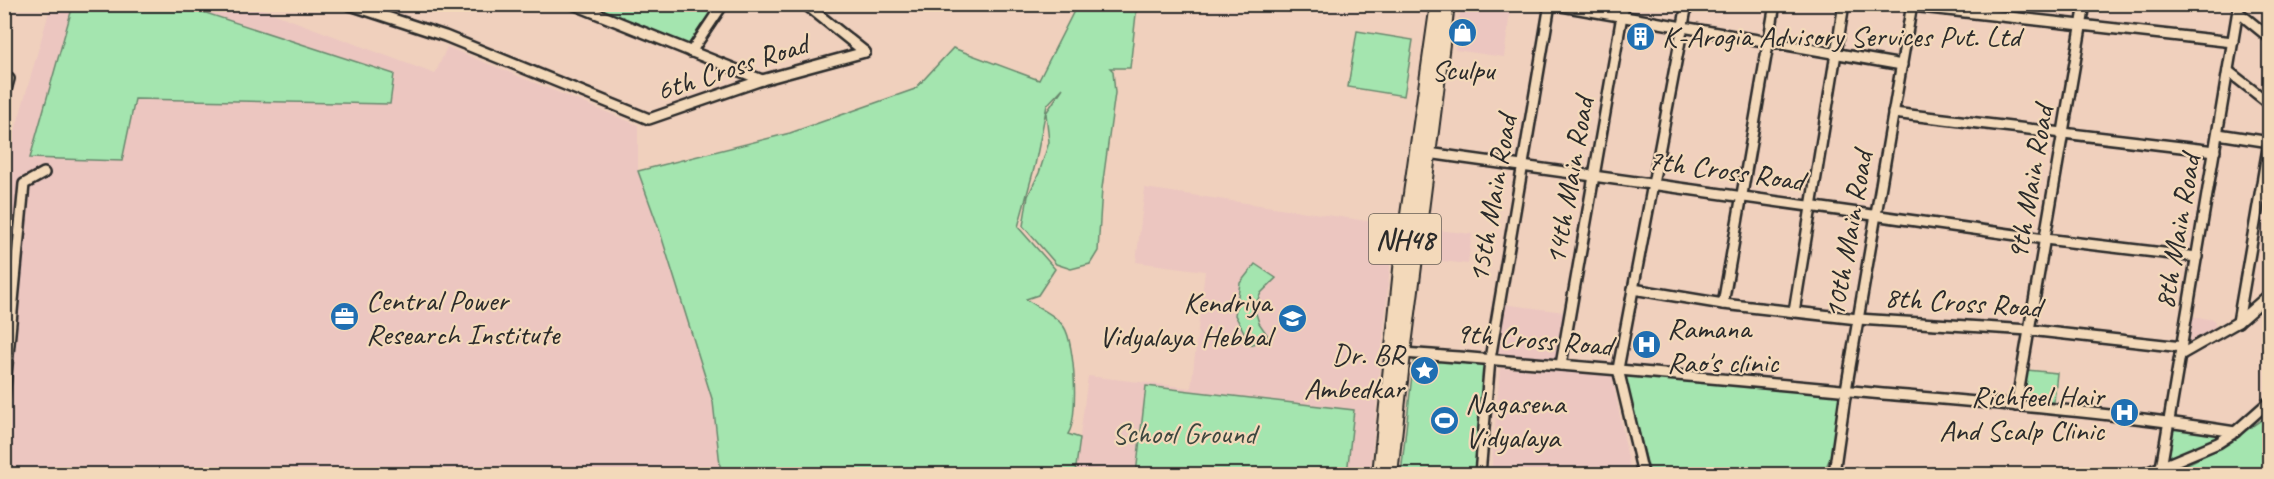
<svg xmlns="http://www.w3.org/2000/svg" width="2274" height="479" viewBox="0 0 2274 479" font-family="Caveat,sans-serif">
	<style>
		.built { fill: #ecc6c0 }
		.green { fill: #a4e5af; stroke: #68886d; stroke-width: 1.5 }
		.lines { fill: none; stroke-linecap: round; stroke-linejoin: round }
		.minor-casing { stroke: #2b2b2b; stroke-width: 14 }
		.highway-casing { stroke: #2b2b2b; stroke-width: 18 }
		.minor { stroke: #f3d9ba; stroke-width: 9 }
		.highway { stroke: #f3d9ba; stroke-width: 14 }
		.labels { text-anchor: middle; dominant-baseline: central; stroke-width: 4.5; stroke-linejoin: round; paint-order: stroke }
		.shield { fill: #f3d9ba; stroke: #675f56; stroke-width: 1.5 }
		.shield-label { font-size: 28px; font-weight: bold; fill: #2b2b2b }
		.poi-label { font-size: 30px; fill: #2b2b2b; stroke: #f3d9ba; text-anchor: start }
		.street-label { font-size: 30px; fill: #2b2b2b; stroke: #f3d9ba }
		.park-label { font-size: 30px; fill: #3d473f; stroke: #f3d9ba }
	</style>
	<rect width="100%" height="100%" fill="#f0d0bd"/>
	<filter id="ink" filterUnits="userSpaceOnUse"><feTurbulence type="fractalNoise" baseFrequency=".0167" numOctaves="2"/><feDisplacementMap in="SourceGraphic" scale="12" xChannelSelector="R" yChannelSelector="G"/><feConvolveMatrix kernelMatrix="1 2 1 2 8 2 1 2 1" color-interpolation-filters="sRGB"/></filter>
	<g filter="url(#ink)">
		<g class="built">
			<polygon points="51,5 251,5 435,74 447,47 638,125 638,171 660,232 713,402 721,474 5,474 4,170"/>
			<polygon points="1461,5 1511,5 1504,57 1455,50"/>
			<polygon points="1145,188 1394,225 1370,474 1075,474 1088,376 1191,388 1205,271 1136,262"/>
			<polygon points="1429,229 1472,234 1468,264 1425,259"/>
			<polygon points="1503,304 1564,312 1558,363 1496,354"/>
			<polygon points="2190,316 2215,320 2214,330 2185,349"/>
			<polygon points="1500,368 1612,375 1631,474 1491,474"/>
		</g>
		<g class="green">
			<polygon points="73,5 185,5 184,6 394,74 390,104 135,99 122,161 30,158"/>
			<polygon points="606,5 716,5 688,45 603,11"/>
			<path d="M 1077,5 L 1137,5 L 1130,68 L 1110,68 L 1113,71 L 1115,93 L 1102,188 L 1098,251 L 1090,264 L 1071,269 L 1056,264 L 1023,226 L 1028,196 L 1039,173 L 1049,142 L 1046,113 L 1063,88 L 1047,105 L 1035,165 L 1018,227 L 1055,269 L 1038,295 L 1026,299 C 1038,308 1056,315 1064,327 C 1075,343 1079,419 1068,434 L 1080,438 L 1075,474 L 721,474 L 713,402 L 660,232 L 638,171 L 790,133 L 915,89 L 953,48 L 1039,80 Z"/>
			<polygon points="1357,31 1413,40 1404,96 1348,87"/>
			<polygon points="1255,264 1276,278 1261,293 1254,307 1259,323 1268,336 1251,345 1235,315 1240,283"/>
			<polygon points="1414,357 1486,365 1475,474 1401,474"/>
			<polygon points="2027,370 2057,373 2054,402 2024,399"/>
			<polygon points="1624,375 1841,394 1830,458 1826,467 1806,474 1650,474"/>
			<polygon points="1146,386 1354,410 1347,474 1136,474"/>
			<polygon points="2269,415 2269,448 2262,467 2266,474 2167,474 2220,448"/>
			<polygon points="2175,425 2222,434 2201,447 2168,460"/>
		</g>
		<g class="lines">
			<defs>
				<g id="minor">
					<polyline points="347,4 445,36 649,119 762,80 865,52"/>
					<polyline points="573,4 762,80"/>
					<polyline points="805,4 865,52"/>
					<polyline points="1550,4 1902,65"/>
					<polyline points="1911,6 2233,42"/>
					<polyline points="2238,12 2270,38"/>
					<polyline points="691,52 723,4"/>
					<polyline points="2228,71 2270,104"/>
					<polyline points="4,74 9,79 4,97"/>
					<polyline points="1893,113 2215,151"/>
					<polyline points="2218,134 2270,142"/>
					<polyline points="1428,153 2045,239 2197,257"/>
					<polyline points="1633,289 1723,304 1858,319 2029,330 2182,347"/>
					<polyline points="1723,304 1775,4"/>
					<polyline points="1794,312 1844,4"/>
					<polyline points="2238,322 2269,142"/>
					<path d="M 1403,353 C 1563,364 1723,379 1883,394 C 2000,404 2119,413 2235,432"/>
					<polyline points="2180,355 2238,322 2270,294"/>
					<polyline points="1561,365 1624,4"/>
					<polyline points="4,397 24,184 44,173"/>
					<polyline points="2016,406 2085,4"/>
					<polyline points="2161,468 2239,4"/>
					<polyline points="1834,473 1846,390 1912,4"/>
					<polyline points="1480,474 1490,359 1550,4"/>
					<polyline points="1643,474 1618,369 1687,4"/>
					<polyline points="1830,474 1865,474"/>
					<polyline points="2144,474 2218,443 2235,432 2270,401"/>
				</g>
				<g id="highway">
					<polyline points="1380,474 1403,250 1438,4"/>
					<polyline points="1390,474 1403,353 1447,4"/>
				</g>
			</defs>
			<use href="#minor" class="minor-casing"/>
			<use href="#highway" class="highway-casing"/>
			<use href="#minor" class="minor"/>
			<use href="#highway" class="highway"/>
		</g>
	</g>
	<defs>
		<symbol id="shop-disc" viewBox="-11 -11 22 22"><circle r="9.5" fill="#1f6fb2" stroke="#f3d9ba"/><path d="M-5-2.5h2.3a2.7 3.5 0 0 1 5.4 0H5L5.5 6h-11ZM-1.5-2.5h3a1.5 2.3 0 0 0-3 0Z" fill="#fff"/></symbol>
		<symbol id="building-disc" viewBox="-11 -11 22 22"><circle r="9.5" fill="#1f6fb2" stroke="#f3d9ba"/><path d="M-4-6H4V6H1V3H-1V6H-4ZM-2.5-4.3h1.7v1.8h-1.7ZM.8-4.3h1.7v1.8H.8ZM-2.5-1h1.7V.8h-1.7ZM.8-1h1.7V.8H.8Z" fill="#fff"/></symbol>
		<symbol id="office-disc" viewBox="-11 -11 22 22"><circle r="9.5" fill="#1f6fb2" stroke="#f3d9ba"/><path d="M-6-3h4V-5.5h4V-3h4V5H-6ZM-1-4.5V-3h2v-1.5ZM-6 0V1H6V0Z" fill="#fff"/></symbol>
		<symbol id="school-disc" viewBox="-11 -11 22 22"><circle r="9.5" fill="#1f6fb2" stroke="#f3d9ba"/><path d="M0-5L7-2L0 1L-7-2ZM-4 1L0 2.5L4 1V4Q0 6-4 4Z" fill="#fff"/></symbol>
		<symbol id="hospital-disc" viewBox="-11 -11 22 22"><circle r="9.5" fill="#1f6fb2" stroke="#f3d9ba"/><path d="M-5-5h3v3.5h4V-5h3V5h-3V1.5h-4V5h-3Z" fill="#fff"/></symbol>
		<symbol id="sight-disc" viewBox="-11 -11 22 22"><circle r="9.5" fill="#1f6fb2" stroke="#f3d9ba"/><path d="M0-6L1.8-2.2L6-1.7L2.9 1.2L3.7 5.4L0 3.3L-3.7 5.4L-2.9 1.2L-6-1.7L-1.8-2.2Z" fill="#fff"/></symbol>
		<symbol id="stadium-disc" viewBox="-11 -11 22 22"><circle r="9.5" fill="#1f6fb2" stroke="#f3d9ba"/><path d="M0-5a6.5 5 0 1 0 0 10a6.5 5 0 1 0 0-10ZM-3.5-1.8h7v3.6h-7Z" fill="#fff"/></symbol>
	</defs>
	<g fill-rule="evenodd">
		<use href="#shop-disc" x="1446" y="16" width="33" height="33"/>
		<use href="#building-disc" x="1624" y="20" width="33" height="33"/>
		<use href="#office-disc" x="328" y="300" width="33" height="33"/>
		<use href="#school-disc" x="1276" y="302" width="33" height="33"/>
		<use href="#hospital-disc" x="1630" y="328" width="33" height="33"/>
		<use href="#sight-disc" x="1408" y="354" width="33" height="33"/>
		<use href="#hospital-disc" x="2108" y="396" width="33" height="33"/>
		<use href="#stadium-disc" x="1428" y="404" width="33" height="33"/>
	</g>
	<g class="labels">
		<rect class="shield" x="1369" y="214" width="72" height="50" rx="4.5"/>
		<g class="shield-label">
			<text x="1405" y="239">NH48</text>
		</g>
		<g class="poi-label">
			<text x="1662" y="36">K-Arogia Advisory Services Pvt. Ltd</text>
			<text x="1463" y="70" text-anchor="middle">Sculpu</text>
			<text x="366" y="300">Central Power<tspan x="366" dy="34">Research Institute</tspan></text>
			<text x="1271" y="302" text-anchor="end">Kendriya<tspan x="1271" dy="34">Vidyalaya Hebbal</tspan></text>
			<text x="1667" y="328">Ramana<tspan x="1667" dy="34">Rao's clinic</tspan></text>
			<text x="1404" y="354" text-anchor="end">Dr. BR<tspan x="1404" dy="34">Ambedkar</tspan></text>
			<text x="2104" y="396" text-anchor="end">Richfeel Hair<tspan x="2104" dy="34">And Scalp Clinic</tspan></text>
			<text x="1465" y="403">Nagasena<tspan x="1465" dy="34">Vidyalaya</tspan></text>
		</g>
		<g class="street-label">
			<text transform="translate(732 67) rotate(-18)">6th Cross Road</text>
			<text transform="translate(1726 170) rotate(8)">7th Cross Road</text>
			<text transform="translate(1569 181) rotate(-80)">14th Main Road</text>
			<text transform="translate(2030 183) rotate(-80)">9th Main Road</text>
			<text transform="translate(1492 199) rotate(-80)">15th Main Road</text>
			<text transform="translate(2177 232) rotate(-80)">8th Main Road</text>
			<text transform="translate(1848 235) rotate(-80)">10th Main Road</text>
			<text transform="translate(1963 302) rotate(4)">8th Cross Road</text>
			<text transform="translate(1534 339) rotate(5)">9th Cross Road</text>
		</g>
		<g class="park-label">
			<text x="1184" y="433">School Ground</text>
		</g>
	</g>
	<rect width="2274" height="479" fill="none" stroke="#f3d9ba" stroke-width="24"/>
	<rect x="12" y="12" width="2250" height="455" fill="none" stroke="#2b2b2b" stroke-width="2" filter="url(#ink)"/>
</svg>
